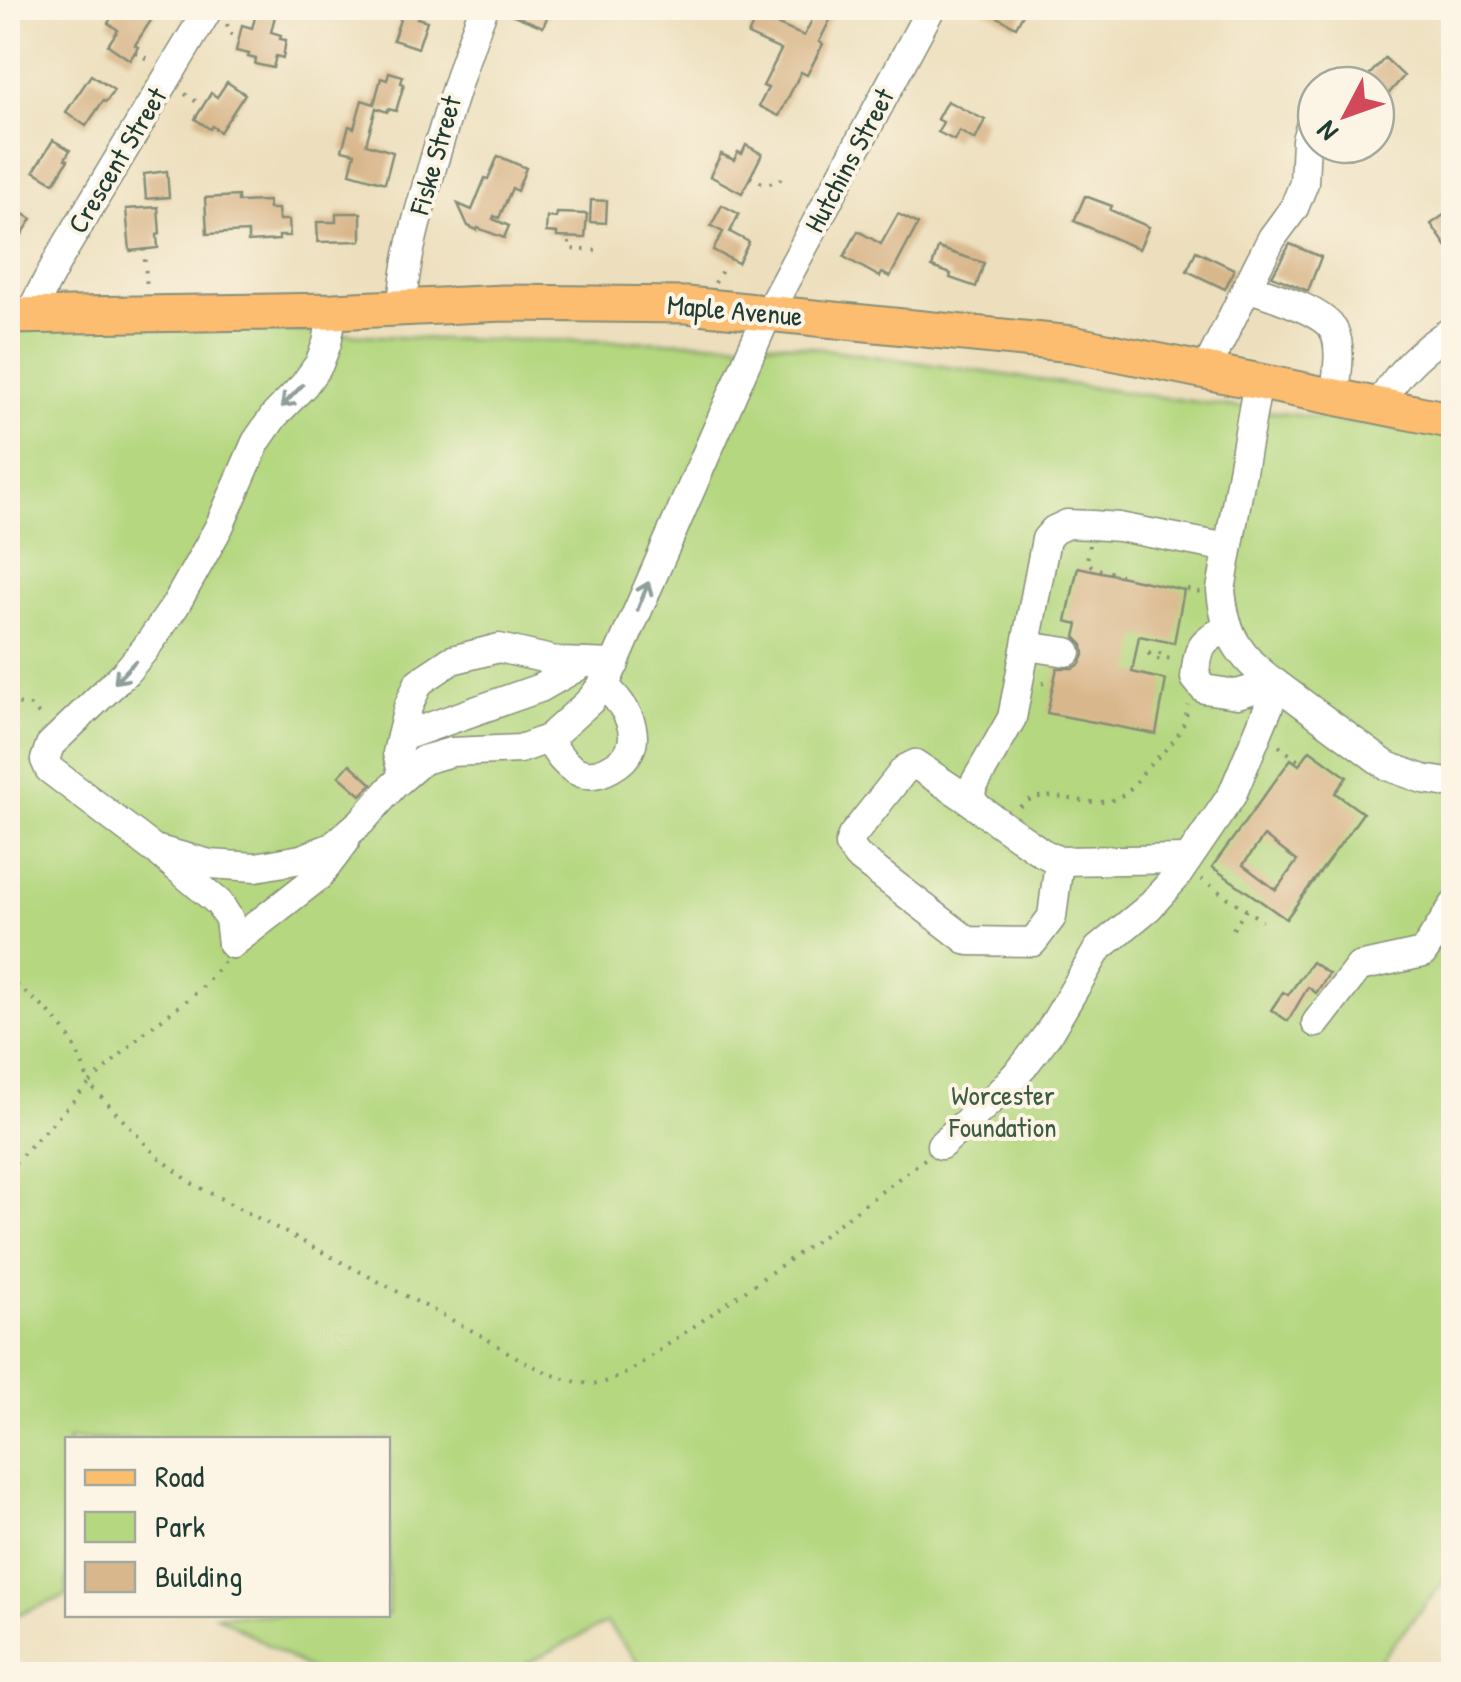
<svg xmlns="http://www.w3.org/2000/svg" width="1461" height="1682" viewBox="0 0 1461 1682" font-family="'Patrick Hand',sans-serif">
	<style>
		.green { fill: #b4d77f; stroke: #6a8a5a; stroke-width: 2.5 }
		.building { fill: #d9b78c; fill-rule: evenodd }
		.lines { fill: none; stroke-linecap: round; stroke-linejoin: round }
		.minor-casing { stroke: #868e78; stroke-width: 31 }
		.major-casing { stroke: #868e78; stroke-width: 39 }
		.path { stroke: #868e78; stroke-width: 4; stroke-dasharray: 2.5 8; stroke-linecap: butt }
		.minor { stroke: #fff; stroke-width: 28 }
		.major { stroke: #fcbd6f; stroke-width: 35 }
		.oneway { stroke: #8f9e9a }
		.labels { text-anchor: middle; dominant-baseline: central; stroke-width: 8; stroke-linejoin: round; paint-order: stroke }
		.street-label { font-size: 28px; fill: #1f3d34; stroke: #fcf5e5 }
		.park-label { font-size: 28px; fill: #3d5c43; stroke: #fcf5e5 }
	</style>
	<rect width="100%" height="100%" fill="#fcf5e5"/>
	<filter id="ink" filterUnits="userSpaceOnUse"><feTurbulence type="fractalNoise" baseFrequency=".01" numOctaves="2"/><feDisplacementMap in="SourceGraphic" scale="20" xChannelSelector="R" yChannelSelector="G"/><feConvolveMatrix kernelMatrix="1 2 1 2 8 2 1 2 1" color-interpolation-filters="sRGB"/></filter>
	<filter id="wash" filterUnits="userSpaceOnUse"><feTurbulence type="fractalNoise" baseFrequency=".0048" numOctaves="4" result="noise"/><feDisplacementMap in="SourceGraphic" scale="40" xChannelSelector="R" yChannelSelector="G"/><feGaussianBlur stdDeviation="2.25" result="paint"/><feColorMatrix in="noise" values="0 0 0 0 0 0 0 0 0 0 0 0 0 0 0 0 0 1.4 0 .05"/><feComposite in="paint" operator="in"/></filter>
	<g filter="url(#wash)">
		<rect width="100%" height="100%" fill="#eddfbd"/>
		<polygon class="green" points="59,318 435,339 782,343 1123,392 1453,436 1453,1570 1369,1674 1222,1674 1213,1668 1210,1674 648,1674 606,1623 506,1674 317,1674 216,1615 388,1614 388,1440 68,1440 67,1596 8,1618 8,323"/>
		<g id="blocks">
			<g class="building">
				<polygon points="118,8 159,8 135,45 138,47 130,60 108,45 118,30 108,23"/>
				<polygon points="258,8 277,8 271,32 281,35 280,39 286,40 283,58 276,56 273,68 255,64 256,59 248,57 249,54 236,51 242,25 252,28"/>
				<polygon points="404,8 421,8 417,18 427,21 418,48 393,40"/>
				<polygon points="501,8 551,8 543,27 501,10"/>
				<polygon points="818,8 836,8 819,42 823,44 807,75 801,72 779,116 759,106 768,88 763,86 781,50 748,35 757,16 804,36"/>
				<polygon points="981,8 1026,8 1016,27"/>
				<polygon points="1385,58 1404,76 1376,108 1376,85 1360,85"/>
				<polygon points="389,72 403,76 401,83 404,84 396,111 388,109 387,112 376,108 366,144 393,152 385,183 350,173 355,153 342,150 349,126 354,128 362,100 374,104 381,78 387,80"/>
				<polygon points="91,75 114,90 106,102 103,101 86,126 66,112"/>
				<polygon points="227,82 245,94 220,132 212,126 210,129 195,119 211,93 217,97"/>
				<polygon points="947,101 985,120 975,140 959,131 954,140 938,132 943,122 937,119"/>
				<polygon points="53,140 70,150 65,159 68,160 54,183 34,171"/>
				<polygon points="746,145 762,154 742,193 710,176 721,154 734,160 738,152 742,154"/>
				<polygon points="498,156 526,168 517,191 512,188 499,218 494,216 493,219 509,226 504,238 478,228 477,230 468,226 458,204 472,210 485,178 488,179"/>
				<polygon points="167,171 169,197 146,199 144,174"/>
				<polygon points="238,196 238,202 268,201 269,209 278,209 279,220 289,220 290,236 279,236 279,240 248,242 248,232 207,234 205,198"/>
				<polygon points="1085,196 1112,206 1110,210 1149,227 1139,249 1074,221"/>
				<polygon points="591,200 607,201 606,223 590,222"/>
				<polygon points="8,204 32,219 17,242 8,236"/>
				<polygon points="722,205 739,214 730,232 749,242 738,263 713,250 723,232 711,226"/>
				<polygon points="158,207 160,234 157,235 158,248 130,251 126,209"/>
				<polygon points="1454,208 1454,257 1431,224"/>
				<polygon points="339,213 361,213 361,241 318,242 317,222 336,222 336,214"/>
				<polygon points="557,213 587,214 585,238 557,237 557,233 546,232 547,217 556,218"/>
				<polygon points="898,214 918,224 890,277 882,273 880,277 844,257 858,231 881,244"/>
				<polygon points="1290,244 1321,257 1308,291 1272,276"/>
				<polygon points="938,248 984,263 976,287 950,278 951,274 932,267"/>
				<polygon points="1196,251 1234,269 1225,289 1187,271"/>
				<polygon points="1078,567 1184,590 1174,643 1139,636 1132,672 1166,680 1156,734 1047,713 1057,668 1074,668 1080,664 1084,655 1083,645 1075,637 1078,624 1066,621"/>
				<path d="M 1310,750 L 1347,777 L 1335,793 L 1363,813 L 1286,919 L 1212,867 L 1291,759 L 1299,765 ZM 1264,836 L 1297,861 L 1276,890 L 1243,865 Z"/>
				<polygon points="350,764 372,784 361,795 339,776"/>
				<polygon points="1312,962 1329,974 1316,993 1308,987 1288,1021 1271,1010 1283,992 1288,995"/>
			</g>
		</g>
	</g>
	<g filter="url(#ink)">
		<use href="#blocks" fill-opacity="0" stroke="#868e78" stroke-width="2.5"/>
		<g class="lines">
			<defs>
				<g id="minor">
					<path d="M 1247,287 C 1270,295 1323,310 1334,331 C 1343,349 1336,378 1335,397"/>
					<path d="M 402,306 C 406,248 424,196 440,140 C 454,95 466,51 484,8"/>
					<polyline points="333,311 327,343 319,364 304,385 274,416 256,442 219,527 175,606 145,649 126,672 50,745 45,760 49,769 154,849 210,864 256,867 301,859 332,847 361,822 394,785 423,760 451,752 520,749 548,739"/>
					<polyline points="29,315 59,258 209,8"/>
					<polyline points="1206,370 1257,267 1272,238 1294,208 1304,183 1306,140 1316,106"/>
					<path d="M 1379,406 C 1397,372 1421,350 1454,329"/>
					<path d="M 1228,629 C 1199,640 1198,649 1195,678 L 1204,689 L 1237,694 L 1275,683 L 1387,766 L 1423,779 L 1454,784"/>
					<polyline points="1026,646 1067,652"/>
					<path d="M 603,685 C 629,707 651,747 611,768 C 602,773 591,776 581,773 C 565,767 557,753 548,739 L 590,701 L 609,676 L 768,313 L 931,8"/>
					<polyline points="401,737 540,688 584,663"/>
					<polyline points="403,776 397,753 408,707 419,682 452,660 499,648 560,662 615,664"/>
					<polyline points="975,804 915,764 905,769 852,836 849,845 857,856 968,941 1033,942 1052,917 1059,861"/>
					<polyline points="162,855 219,903 229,919 232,944"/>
					<polyline points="1188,859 1059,861 1041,852 977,807 971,799 972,788 1012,718 1046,539 1054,530 1067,524 1092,525 1119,527 1228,548"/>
					<polyline points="232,944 319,876 345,842"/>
					<polyline points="1316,1023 1359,967 1423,953 1454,905"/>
					<path d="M 941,1145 L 999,1093 L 1023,1067 L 1048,1034 L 1098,949 L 1148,908 L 1176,877 L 1232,795 L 1269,706 L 1275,683 C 1239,658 1225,634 1221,590 L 1258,381"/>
				</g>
				<polyline id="major" points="8,316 333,311 504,303 687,305 1072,344 1454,421"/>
			</defs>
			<use href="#minor" class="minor-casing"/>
			<use href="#major" class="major-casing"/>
			<g class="path">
				<polyline points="227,24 229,32 239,39"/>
				<polyline points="135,52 149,60"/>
				<polyline points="185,94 203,106"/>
				<polyline points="750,177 765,184 779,181 785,172"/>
				<polyline points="569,242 569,249 603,251"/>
				<polyline points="144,249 147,289"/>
				<polyline points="715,283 725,265"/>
				<polyline points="1089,545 1087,562 1094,568 1121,575"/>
				<polyline points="1187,589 1201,592"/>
				<polyline points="1149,653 1153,658 1162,660 1166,658 1174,659"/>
				<polyline points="1149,653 1152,651 1163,654 1166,658"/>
				<polyline points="1042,683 1053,685"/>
				<polyline points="8,703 30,706 43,718"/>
				<polyline points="1279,746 1299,761"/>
				<path d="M 1020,807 C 1042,782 1086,811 1115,799 C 1135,791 1138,775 1153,762 C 1172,743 1185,733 1188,705"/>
				<polyline points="1201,879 1262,921"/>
				<polyline points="1233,929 1246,910"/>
				<path d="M 224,962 L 200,990 L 145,1032 L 89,1084 L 157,1156 L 193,1184 L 484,1337 C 513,1356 564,1388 600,1383 C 611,1381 620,1376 630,1371 L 816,1241 L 926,1158"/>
				<path d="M 8,979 C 52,1012 73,1030 89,1084 L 8,1170"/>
			</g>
			<use href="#minor" class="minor"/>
			<use href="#major" class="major"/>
		</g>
		<defs><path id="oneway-shaft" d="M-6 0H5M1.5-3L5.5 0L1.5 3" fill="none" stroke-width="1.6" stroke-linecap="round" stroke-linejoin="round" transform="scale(2.5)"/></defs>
		<g class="oneway">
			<use href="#oneway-shaft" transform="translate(292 396) rotate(134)"/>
			<use href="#oneway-shaft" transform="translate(643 596) rotate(-68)"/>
			<use href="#oneway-shaft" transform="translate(125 672) rotate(133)"/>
		</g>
	</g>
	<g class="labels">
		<g class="street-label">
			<text transform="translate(435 155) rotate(-74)">Fiske Street</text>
			<text transform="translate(117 160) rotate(-59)">Crescent Street</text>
			<text transform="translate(849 160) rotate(-62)">Hutchins Street</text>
			<text transform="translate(735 310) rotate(5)">Maple Avenue</text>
		</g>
		<g class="park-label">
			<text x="1003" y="1095">Worcester<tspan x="1003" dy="32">Foundation</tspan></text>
		</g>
	</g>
	<rect width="1461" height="1682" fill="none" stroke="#fcf5e5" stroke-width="40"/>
	<rect x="65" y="1437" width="325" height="180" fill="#fcf5e5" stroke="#a4ab9e" stroke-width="2.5"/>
	<rect x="85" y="1470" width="50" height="15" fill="#fcbd6f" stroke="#a4ab9e" stroke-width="2.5"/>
	<text x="155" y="1487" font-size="30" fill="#1f3d34">Road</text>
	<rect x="85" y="1512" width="50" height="30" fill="#b4d77f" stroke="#a4ab9e" stroke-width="2.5"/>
	<text x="155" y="1537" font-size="30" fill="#1f3d34">Park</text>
	<rect x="85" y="1562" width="50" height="30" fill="#d9b78c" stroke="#a4ab9e" stroke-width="2.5"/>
	<text x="155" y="1587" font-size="30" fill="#1f3d34">Building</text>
	<g transform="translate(1346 115) rotate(229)"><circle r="48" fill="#fcf5e5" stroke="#a4ab9e" stroke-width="2.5"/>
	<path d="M0-8L18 38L0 25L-18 38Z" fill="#d1495b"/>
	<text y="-15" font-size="28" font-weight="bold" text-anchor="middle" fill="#1f3d34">N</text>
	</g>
</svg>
